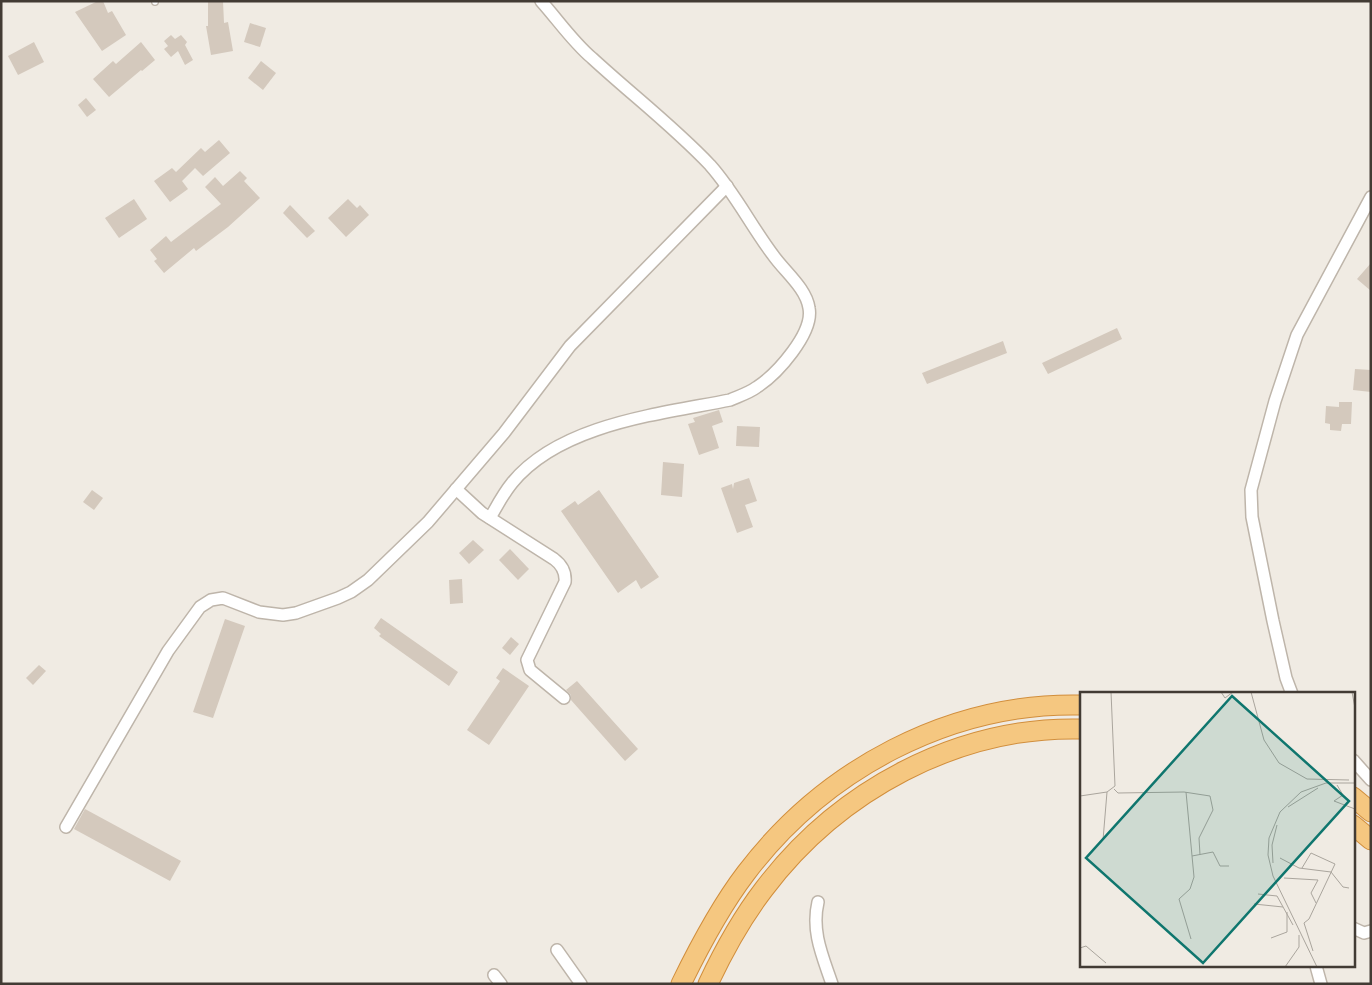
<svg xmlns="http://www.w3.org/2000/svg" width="1372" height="985" viewBox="0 0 1372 985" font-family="'Fira Sans Condensed',sans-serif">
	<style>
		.building { fill: #d4c9bd }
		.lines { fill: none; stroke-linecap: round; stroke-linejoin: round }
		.service-casing { stroke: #beb5aa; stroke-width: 8 }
		.minor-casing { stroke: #beb5aa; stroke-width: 14 }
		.trunk-casing { stroke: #d18e3c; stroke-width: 21 }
		.service { stroke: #fff; stroke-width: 5.5 }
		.minor { stroke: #fff; stroke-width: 11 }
		.trunk { stroke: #f5c780; stroke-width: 19 }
		.inset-road { fill: none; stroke: #aaa59d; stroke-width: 1 }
		.view { fill: #0f766e; fill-opacity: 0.15; stroke: #0f766e; stroke-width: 2.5 }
		.inset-edge { fill: none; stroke: #423b34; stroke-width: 2.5 }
	</style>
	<rect width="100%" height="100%" fill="#f0ebe3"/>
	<g class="building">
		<polygon points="98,1 103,1 108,13 112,11 126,35 102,51 75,12"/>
		<polygon points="208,1 223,1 224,23 228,22 233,51 211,55 206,26 208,26"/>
		<polygon points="250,23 266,28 260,47 244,42"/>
		<polygon points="171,35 175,39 181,35 187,42 185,45 193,60 185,65 178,51 171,57 164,49 168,46 164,41"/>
		<polygon points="34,42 44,62 18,75 8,56"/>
		<polygon points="141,42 155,60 142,71 141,70 109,97 93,79 113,61 116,64"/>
		<polygon points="261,61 276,73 263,90 248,78"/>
		<polygon points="86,98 96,110 87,117 78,105"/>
		<polygon points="219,140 230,153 203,176 195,168 182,181 188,189 170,202 154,181 172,168 176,172 201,148 205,152"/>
		<polygon points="240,171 247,178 244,181 260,198 228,227 196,251 194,248 164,273 154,261 157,259 150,250 166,236 171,242 221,204 205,187 215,177 223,186"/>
		<polygon points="134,199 147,219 119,238 105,218"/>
		<polygon points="348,199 357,208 360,205 369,215 346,237 328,218"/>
		<polygon points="290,205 315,231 307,238 283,213"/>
		<polygon points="1371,263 1371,291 1357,279"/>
		<polygon points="1117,328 1122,339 1048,374 1042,363"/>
		<polygon points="1003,341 1007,353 927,384 922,373"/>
		<polygon points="1355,369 1371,370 1371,392 1353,390"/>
		<polygon points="1339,402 1352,402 1351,424 1342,424 1341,431 1330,430 1330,424 1325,423 1326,406 1339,407"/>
		<polygon points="719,410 723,422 712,426 719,448 699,455 688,424 695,422 693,418"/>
		<polygon points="737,426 760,427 759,447 736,446"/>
		<polygon points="663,462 684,464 682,497 661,495"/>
		<polygon points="749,478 757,501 745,505 753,527 737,533 721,488 732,484 733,489 734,483"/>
		<polygon points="92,490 103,498 94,510 83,502"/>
		<polygon points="599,490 659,577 641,589 636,580 618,593 561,511 575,501 578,505"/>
		<polygon points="473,540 484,550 469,564 459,553"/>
		<polygon points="510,549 529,569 518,580 499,560"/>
		<polygon points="462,579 463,603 450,604 449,580"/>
		<polygon points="381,618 458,672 449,686 379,636 381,634 374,628"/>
		<polygon points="225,619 245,626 213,718 193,712"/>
		<polygon points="511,637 519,644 510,655 502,648"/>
		<polygon points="39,665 46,671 33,685 26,678"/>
		<polygon points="503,668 529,686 489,745 467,730 500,681 496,678"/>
		<polygon points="577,681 638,749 625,761 571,700 571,695 566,690"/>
		<polygon points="85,809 181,861 170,881 74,829"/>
	</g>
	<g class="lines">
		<defs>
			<polyline id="service" points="155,2 155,1"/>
			<g id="minor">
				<path d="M 456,489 L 482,513 L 554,559 C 562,565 566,572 565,582 L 527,660 L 530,670 L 564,698"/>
				<path d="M 490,518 C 497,506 503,494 512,483 C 560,424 660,414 730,400 C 739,396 749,393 757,387 C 777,374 814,333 809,308 C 806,288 785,272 773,255 C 751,226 735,193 710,165 C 673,126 631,94 592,58 C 573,42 558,20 541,1"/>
				<polyline points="1292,694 1286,678 1273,621 1252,517 1251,490 1275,401 1297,335 1371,197"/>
				<polyline points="1353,760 1371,780"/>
				<polyline points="66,827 168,651 200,607 211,600 223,598 259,612 283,615 296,613 338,598 351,592 368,580 428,522 504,433 570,346 727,186"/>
				<path d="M 818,902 C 811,932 823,957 832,984"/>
				<polyline points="1353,928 1364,933 1371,931"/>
				<polyline points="557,950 581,984"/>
				<polyline points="1316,966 1321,984"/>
				<polyline points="494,975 501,984"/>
			</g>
			<g id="trunk">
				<polyline points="1353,797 1371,812"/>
				<polyline points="1353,825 1371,840"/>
				<path d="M 681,984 C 700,945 720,907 746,873 C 824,770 949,702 1081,705"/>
				<path d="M 708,984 C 724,950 741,919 764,889 C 838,791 957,726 1081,729"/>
			</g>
		</defs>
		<use href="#service" class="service-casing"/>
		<use href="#minor" class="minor-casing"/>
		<use href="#trunk" class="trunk-casing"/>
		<use href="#service" class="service"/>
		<use href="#minor" class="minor"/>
		<use href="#trunk" class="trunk"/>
	</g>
	<g transform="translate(1080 692)">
		<rect width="275" height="275" fill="#f0ebe3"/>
		<path class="inset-road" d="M 141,0 L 145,6 L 153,0M 171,0 L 184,48 L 199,71 L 227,87 L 269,88M 272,0 L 275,16M 257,93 L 263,103 L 254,109 L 275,117M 34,97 L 38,101 L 104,100 L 130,104 L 133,118 L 119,146 L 120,163M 106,100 L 114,185 L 110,197 L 99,207 L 111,247M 0,104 L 27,100 L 35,94 L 31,0M 208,115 L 238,96M 23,148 L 27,100M 112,164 L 133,160 L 140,174 L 149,174M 200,166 L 219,176 L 251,180 L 263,195 L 269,196M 193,171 L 192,153 L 197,133M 222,176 L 231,161 L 255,172 L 229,227 L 224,231 L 233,259M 204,186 L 238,188 L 231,201 L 236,211M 178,202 L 197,204 L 213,233M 174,212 L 203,215M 191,246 L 207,240 L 207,220M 0,256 L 6,254 L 26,271M 205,275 L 219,255 L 219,243M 237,275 L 193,184 L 188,163 L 189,146 L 200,120 L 221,100 L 246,91 L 275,91"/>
		<path class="view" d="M 152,4 L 269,109 L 123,271 L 6,166 Z"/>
		<rect width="275" height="275" class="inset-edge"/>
	</g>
	<rect width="1372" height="985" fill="none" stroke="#423b34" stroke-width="5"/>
</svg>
